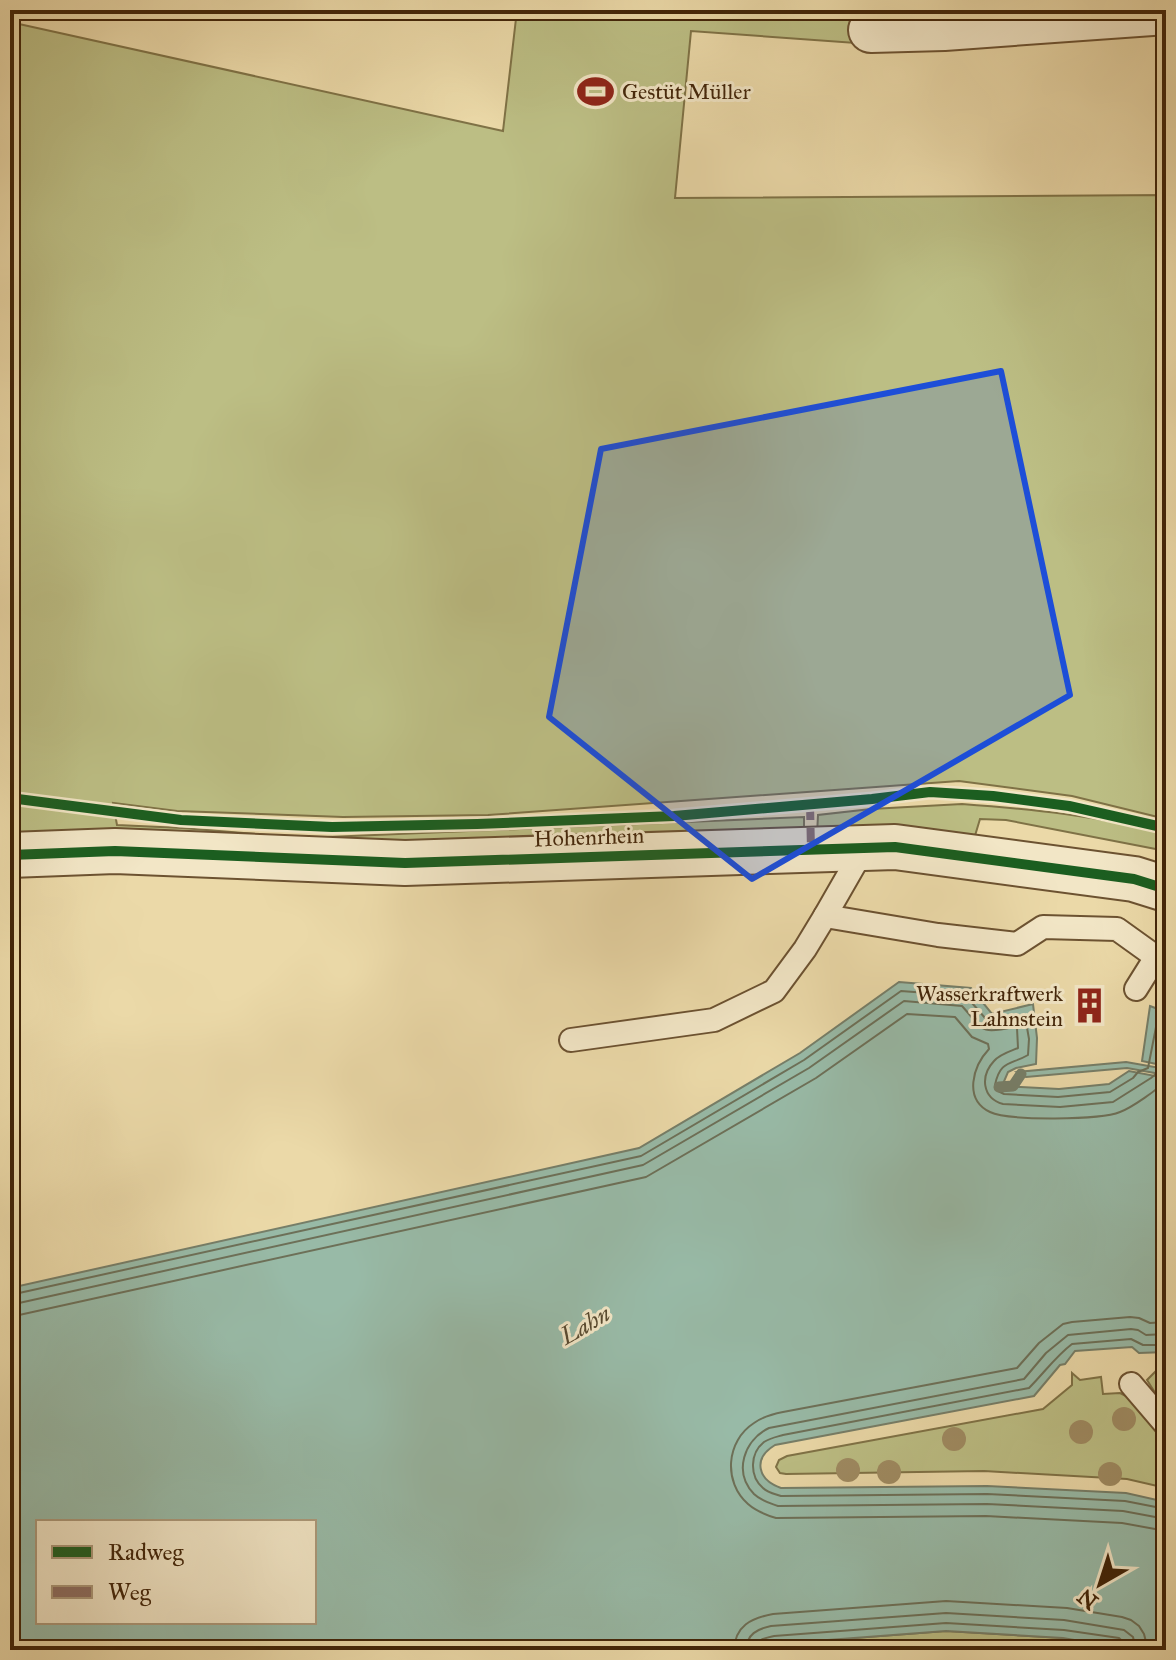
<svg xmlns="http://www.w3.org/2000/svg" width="1176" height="1660" viewBox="0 0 1176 1660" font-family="'IM FELL Great Primer',serif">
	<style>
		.green { fill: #bcbe84; stroke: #7f7246; stroke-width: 2 }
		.water { fill: #98baa7; stroke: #767e68; stroke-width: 2; fill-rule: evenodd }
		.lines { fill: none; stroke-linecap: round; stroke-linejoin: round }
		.shore { stroke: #6d7058; stroke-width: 2 }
		.stream { stroke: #767e68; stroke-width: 11 }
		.lane-casing { stroke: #6c5231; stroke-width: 26 }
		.street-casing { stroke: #6c5231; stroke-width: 48 }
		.lane { stroke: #f2e6c6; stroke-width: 22 }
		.street { stroke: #f2e6c6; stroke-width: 44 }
		.quiet { stroke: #8d6e63; stroke-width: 8; stroke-dasharray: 16 8; stroke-linecap: butt }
		.cycleway-casing { stroke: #f2e6c6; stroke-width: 15 }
		.cycleway { stroke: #1b5e20; stroke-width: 10 }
		.tree { fill: #9f8b62 }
		.marked { fill: #1d4ed8; fill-opacity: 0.2; stroke: #1d4ed8; stroke-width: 6; stroke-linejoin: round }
		.labels { text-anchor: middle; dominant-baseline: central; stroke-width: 6; stroke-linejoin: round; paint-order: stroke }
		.poi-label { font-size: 22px; fill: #422509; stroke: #f2e6c6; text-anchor: start }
		.street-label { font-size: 22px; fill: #422509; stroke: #f2e6c6 }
		.water-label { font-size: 24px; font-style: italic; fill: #584a30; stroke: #f2e6c6 }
	</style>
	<rect width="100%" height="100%" fill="#ebd9a8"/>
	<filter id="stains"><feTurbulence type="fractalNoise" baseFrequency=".0025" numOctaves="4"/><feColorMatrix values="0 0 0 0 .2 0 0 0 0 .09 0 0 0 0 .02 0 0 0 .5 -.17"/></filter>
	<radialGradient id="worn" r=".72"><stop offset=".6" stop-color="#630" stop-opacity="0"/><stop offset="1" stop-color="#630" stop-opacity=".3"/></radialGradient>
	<g class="green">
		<polygon points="517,10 959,10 953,50 691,31 675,198 1166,195 1166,819 1072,796 959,781 488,815 343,817 177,811 113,803 117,825 182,828 304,838 804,817 804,834 535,846 10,840 10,22 503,131"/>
		<path d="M 962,804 C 1030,809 1100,816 1166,834 L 1166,851 L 1006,820 L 980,819 L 974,839 L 817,835 L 818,815 L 871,809 Z"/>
		<polygon points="1156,1371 1166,1374 1166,1410 1147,1380"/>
		<polygon points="1072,1373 1080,1380 1101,1377 1103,1394 1120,1393 1132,1399 1166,1438 1166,1488 1127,1479 984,1471 786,1474 780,1473 776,1467 779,1460 787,1456 1043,1409 1072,1385"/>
		<polygon points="946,1631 1063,1638 1131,1650 1084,1650 1066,1647 906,1641 790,1650 747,1650 775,1644"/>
	</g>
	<g class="water">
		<path d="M 899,982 L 971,988 L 992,1014 L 1033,1004 L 1037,1038 L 1036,1064 L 1016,1068 L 1008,1072 L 1002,1086 L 1059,1089 L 1109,1084 L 1129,1071 L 1166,1078 L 1166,1352 L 1139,1353 L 1132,1347 L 1075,1351 L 1065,1364 L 1060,1365 L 1034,1396 L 775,1445 C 752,1459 758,1480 781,1488 L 987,1486 L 1126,1493 L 1166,1502 L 1166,1650 L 1131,1650 L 1063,1638 L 946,1631 L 775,1644 L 747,1650 L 10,1650 L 10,1288 L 639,1148 L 800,1053 ZM 38,1522 L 314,1522 L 314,1622 L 38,1622 Z"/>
		<polygon points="1150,1006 1166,1012 1166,1066 1142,1061"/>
		<polygon points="1126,1062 1166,1069 1166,1075 1127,1068 1026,1077 1017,1072"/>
	</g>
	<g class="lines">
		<g class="shore">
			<path d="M 10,1295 L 641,1156 L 804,1060 L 901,991 L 966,996 L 985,1018 L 990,1021 L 1022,1015 L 1025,1016 L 1029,1039 L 1028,1055 C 1011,1065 1000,1060 995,1085 L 998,1091 L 1004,1094 L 1058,1097 L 1110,1092 L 1133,1078 L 1138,1072 L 1148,1068 L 1157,1022 L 1159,1020 L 1166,1020"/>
			<path d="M 10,1305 L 643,1165 L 809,1068 L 904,1001 L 962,1006 C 983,1029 979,1035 1013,1027 L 1017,1028 L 1018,1048 C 1011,1051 1000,1054 994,1061 C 980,1076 982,1098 1003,1104 L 1060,1107 L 1113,1102 L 1151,1078 L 1157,1073 L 1166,1032"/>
			<path d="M 10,1317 L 646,1177 L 816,1078 L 907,1014 L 955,1017 L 972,1037 L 988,1044 L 989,1049 C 973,1066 963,1099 990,1112 C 1008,1121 1101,1120 1120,1112 C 1131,1108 1159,1089 1166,1080"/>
			<path d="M 1166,1322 L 1150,1323 L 1139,1318 L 1130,1317 L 1072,1322 L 1063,1324 L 1039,1343 L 1017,1368 L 783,1412 C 773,1414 762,1417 754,1423 C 726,1441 723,1482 748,1504 C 756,1511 766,1515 776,1518 L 986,1516 L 1122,1523 L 1166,1531"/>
			<path d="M 1166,1334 L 1146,1335 L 1138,1330 L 1131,1329 L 1068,1335 L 1046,1353 L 1024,1379 L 769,1428 C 744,1440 733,1472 754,1494 C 761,1501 770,1503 778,1506 L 987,1504 L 1123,1511 L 1166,1519"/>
			<path d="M 1166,1345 L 1143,1345 L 1131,1339 L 1072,1344 C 1056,1356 1044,1373 1029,1388 L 783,1435 C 776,1437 770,1438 764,1442 C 750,1453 749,1476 763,1488 C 768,1493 775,1494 781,1496 L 987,1494 L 1125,1501 L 1166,1509"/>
			<path d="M 734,1650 C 735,1626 751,1618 773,1614 L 946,1601 L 1067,1608 L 1122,1617 L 1131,1620 L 1139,1626 L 1144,1634 L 1148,1650"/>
			<path d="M 746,1650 C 747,1634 757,1629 771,1626 L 946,1613 L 1064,1620 L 1124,1630 L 1133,1637 L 1136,1650"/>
			<path d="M 756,1650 C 756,1639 765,1638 774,1636 L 946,1623 L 1064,1630 L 1119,1638 L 1124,1643 L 1125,1650"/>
		</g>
		<polyline class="stream" points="999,1087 1013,1086 1021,1074"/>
		<defs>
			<g id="lane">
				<polyline points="864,848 825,916 938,935 1017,944 1043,927 1117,929 1156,957 1136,989"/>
				<polyline points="571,1040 714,1020 774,991 805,949 825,916"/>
				<polyline points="1131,1384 1166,1425"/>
			</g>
			<g id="street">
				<polyline points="871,30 944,28 1166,12"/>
				<polyline points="10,855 115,851 405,863 895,847 1134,879 1166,889"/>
			</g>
		</defs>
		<use href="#lane" class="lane-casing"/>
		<use href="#street" class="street-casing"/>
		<use href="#lane" class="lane"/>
		<use href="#street" class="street"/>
		<polyline class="quiet" points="810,804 811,850"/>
		<defs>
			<g id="cycleway">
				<polyline points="10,798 181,820 332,827 477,824 674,816 872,799 930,792 993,796 1069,806 1166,828"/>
				<polyline points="10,855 115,851 405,863 895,847 1134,879 1166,889"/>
				<path d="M 846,1650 C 898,1644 949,1647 1001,1650"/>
			</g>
		</defs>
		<use href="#cycleway" class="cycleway-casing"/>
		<use href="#cycleway" class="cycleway"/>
	</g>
	<g class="tree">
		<circle cx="1124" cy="1419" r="12"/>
		<circle cx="1081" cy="1432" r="12"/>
		<circle cx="954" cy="1439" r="12"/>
		<circle cx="848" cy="1470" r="12"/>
		<circle cx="889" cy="1472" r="12"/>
		<circle cx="1110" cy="1474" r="12"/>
	</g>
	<path class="marked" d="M 1001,371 L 1070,695 L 752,879 L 549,717 L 601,449 Z"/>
	<defs>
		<symbol id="stadium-bare" viewBox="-9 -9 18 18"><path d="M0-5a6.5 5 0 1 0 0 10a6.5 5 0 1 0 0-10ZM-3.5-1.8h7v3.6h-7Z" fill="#8f2418" stroke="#f2e6c6" stroke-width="2.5" paint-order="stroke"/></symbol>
		<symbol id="building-bare" viewBox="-9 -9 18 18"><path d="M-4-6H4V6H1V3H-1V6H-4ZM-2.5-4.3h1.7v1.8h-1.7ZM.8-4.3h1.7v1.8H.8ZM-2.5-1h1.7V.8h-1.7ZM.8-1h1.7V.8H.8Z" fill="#8f2418" stroke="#f2e6c6" stroke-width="2.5" paint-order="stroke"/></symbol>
	</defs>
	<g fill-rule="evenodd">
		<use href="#stadium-bare" x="570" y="66" width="51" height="51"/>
		<use href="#building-bare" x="1064" y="980" width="51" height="51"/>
	</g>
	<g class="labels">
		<g class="poi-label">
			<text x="622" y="91">Gestüt Müller</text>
			<text x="1063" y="993" text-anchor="end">Wasserkraftwerk<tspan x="1063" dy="25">Lahnstein</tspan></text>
		</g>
		<g class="street-label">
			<text transform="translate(589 837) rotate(-2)">Hohenrhein</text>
		</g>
		<g class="water-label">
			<text transform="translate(585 1325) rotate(-30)">Lahn</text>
		</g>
	</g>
	<rect width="1176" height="1660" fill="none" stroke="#ebd9a8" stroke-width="40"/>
	<rect x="12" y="12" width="1152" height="1636" fill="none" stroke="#422509" stroke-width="4"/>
	<rect x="20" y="20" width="1136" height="1620" fill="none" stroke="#422509" stroke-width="2"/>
	<rect x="36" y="1520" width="280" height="104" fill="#f2e6c6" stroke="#ac997a" stroke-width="2"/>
	<rect x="52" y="1546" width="40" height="12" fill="#1b5e20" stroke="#ac997a" stroke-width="2"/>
	<text x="108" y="1560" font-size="24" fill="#422509">Radweg</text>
	<rect x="52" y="1586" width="40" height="12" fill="#8d6e63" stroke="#ac997a" stroke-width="2"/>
	<text x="108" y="1600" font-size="24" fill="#422509">Weg</text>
	<g transform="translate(1100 1584) rotate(219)" stroke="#f2e6c6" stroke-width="6" paint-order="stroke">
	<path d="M0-6L14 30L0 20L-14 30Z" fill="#422509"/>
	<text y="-12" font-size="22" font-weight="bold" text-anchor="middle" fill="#422509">N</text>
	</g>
	<rect width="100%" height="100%" filter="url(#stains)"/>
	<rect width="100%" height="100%" fill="url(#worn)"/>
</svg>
